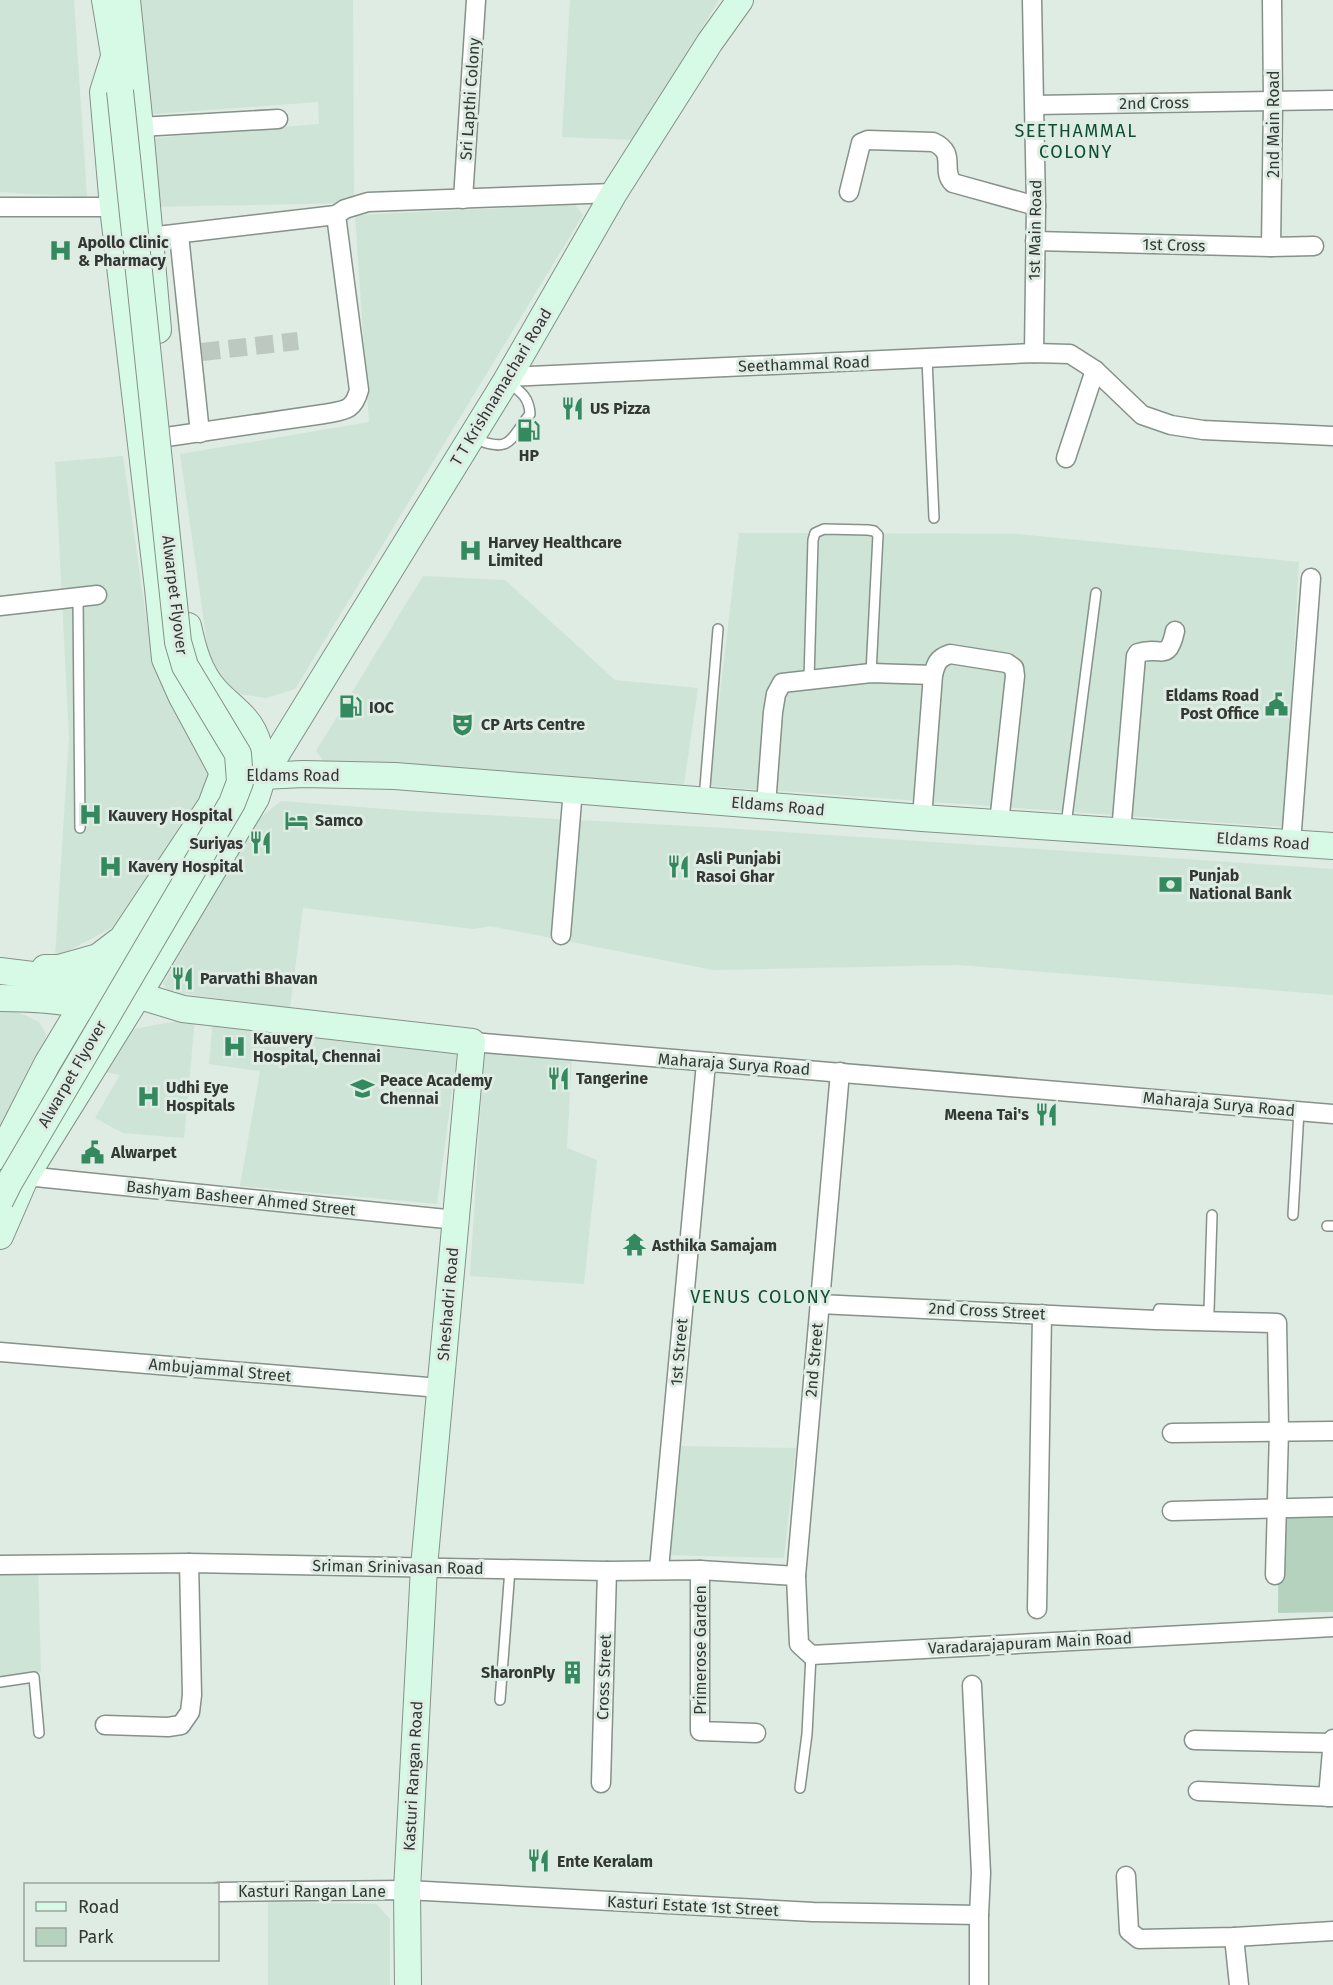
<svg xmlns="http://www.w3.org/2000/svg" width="1333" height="1985" viewBox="0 0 1333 1985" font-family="'Fira Sans',sans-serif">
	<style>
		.built { fill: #cee4d6 }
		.green { fill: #b5d2bf }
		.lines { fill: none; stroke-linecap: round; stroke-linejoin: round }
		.street-tunnel { stroke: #bcc8c0; stroke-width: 18; stroke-dasharray: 18 9; stroke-linecap: butt }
		.lane-casing { stroke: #859189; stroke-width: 12 }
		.street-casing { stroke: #859189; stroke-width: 21 }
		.secondary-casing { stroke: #859189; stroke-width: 28 }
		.lane { stroke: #fff; stroke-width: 9 }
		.street { stroke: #fff; stroke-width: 18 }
		.secondary { stroke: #d6fae6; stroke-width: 26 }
		.secondary-bridge-casing { stroke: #859189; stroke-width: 28; stroke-linecap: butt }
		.secondary-bridge { stroke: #d6fae6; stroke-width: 26 }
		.labels { text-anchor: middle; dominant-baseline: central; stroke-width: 6; stroke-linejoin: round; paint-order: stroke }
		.street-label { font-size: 16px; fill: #333835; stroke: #deece3 }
		.poi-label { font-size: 16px; font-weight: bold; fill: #333835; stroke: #deece3; text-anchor: start }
		.neighbourhood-label { font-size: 18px; letter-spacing: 1.5px; fill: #0e4d2f; stroke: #deece3 }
	</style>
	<rect width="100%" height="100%" fill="#deece3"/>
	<g class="built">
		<polygon points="0,0 74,0 87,197 0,192"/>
		<polygon points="125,0 353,0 354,203 149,207 145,139 319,124 318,102 140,115"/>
		<polygon points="570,0 719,0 634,140 562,137"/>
		<polygon points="575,205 583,215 295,689 266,698 232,693 211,671 180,454 369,422 355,215"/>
		<polygon points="123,456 148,631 163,682 211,760 213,783 122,920 113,927 55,958 69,737 55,462"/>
		<polygon points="739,533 1018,534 1299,562 1284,827 709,786"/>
		<polygon points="423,576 505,580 615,680 698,688 684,784 323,761 316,751"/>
		<polygon points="281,801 412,811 725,828 1333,869 1333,995 958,965 713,970 490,926 474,929 303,908 290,1008 170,992 163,984 256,821"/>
		<polygon points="16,1011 39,1022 46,1034 41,1057 0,1127 0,1012"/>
		<polygon points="195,1018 184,1138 123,1133 95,1118 120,1075 105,1072 120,1037 133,1029"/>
		<polygon points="213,1019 458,1046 437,1204 240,1186 260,1071 209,1064"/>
		<polygon points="482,1049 572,1056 567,1148 597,1160 584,1284 470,1276 483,1070"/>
		<polygon points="677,1446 796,1448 784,1558 667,1555"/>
		<polygon points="38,1567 41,1672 0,1678 0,1569"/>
		<polygon points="268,1902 376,1904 390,1919 390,1985 268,1985"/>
	</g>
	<polygon class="green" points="1279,1507 1333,1507 1333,1612 1278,1613"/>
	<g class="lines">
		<polyline class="street-tunnel" points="202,352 298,341"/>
		<defs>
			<g id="lane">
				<polyline points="927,359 934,518"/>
				<path d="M 472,438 C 510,453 508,443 530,414 C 529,397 521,392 508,382"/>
				<polyline points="78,597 80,828"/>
				<polyline points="809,679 813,540 815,533 824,529 868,530 874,531 878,535 871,673"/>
				<polyline points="704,799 718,629"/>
				<polyline points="1066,825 1096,593"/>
				<polyline points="1293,1215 1299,1111"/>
				<polyline points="1327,1226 1333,1226"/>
				<polyline points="1155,1320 1159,1309 1209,1311 1212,1215"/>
				<polyline points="0,1682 34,1677 39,1733"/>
				<polyline points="500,1700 510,1569"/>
				<polyline points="800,1788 807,1734 811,1655"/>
			</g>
			<g id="street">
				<polyline points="1032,0 1036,206 1034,353"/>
				<polyline points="1035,105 1333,100"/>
				<polyline points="140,127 278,119"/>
				<path d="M 849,192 L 861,143 L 868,140 L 933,142 C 958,153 940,170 953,183 L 1036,206"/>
				<polyline points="463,199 476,0"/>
				<polyline points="0,207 113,207"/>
				<polyline points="179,235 200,433"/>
				<polyline points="149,237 336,215 345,209 368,202 614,193"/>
				<polyline points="1035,241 1271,247 1314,246"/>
				<polyline points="1271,247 1273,102 1272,0"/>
				<polyline points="508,377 1034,353 1070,354 1095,370 1142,415 1171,425 1203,430 1333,436"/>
				<path d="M 146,440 L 324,414 C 344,410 353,412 359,390 L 336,215"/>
				<polyline points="1066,458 1095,370"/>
				<polyline points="0,606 97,595"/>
				<polyline points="766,805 773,712 776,694 782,683 871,673 933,675"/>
				<path d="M 922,818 L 933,675 C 936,663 938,658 950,654 L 1007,663 L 1014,668 L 1015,676 L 999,823"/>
				<path d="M 1121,832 L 1136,656 L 1138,653 C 1160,645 1168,664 1175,631"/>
				<polyline points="1291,843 1311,578"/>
				<polyline points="561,935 573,789"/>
				<polyline points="472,1042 1333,1114"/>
				<polyline points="840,1072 796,1576 799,1644 811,1655 1333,1627"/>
				<polyline points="26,1176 456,1220"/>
				<polyline points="819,1304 1155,1320 1277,1323 1279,1431 1275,1575"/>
				<polyline points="0,1352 440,1388"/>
				<polyline points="1172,1433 1333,1431"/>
				<polyline points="1172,1511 1333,1507"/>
				<polyline points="0,1565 189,1563 607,1571 700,1570 796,1576"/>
				<polyline points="659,1569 706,1063"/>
				<polyline points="700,1570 700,1731 756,1733"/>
				<polyline points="1037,1609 1042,1314"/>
				<polyline points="972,1685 981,1873 979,1915 979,1985"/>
				<polyline points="105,1725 168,1727 181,1725 190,1712 192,1695 189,1563"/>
				<polyline points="1194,1740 1333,1743"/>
				<polyline points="601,1783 607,1571"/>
				<polyline points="1198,1791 1333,1797"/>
				<polyline points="1328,1797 1333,1739"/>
				<polyline points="1126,1876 1129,1931 1139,1939 1234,1937 1333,1931"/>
				<polyline points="218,1892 407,1890 813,1912 979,1915"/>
				<polyline points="1234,1937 1239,1985"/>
			</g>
			<g id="secondary">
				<polyline points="105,0 117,72"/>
				<polyline points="127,0 140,127 158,330"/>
				<polyline points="114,57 103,92 113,207 158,588 165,659 181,695 223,773"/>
				<path d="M 188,626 C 193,649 199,672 215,690 C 224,700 236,709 245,719 C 259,735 262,756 263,776"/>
				<polyline points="223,773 263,776 303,774 395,776 922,818 1333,846"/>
				<polyline points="45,968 59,968 98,957 119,941"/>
				<polyline points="0,971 97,983 183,1009 472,1042 424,1567 407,1890 408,1985"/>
				<path d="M 0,998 C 32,998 66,1000 97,1008"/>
				<polyline points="0,1156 47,1064 83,1004 97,983 124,936 211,805 223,773"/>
				<polyline points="0,1236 26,1176 139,994 256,798 263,776 506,381 614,193 710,42 740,0"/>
			</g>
		</defs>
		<use href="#lane" class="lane-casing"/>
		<use href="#street" class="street-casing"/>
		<use href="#secondary" class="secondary-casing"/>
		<use href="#lane" class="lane"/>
		<use href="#street" class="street"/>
		<use href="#secondary" class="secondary"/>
		<defs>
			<polyline id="secondary-bridge" points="0,1201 9,1183 232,803 240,782 238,754 185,666 178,642 120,91"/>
		</defs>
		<use href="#secondary-bridge" class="secondary-bridge-casing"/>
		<use href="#secondary-bridge" class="secondary-bridge"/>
	</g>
	<defs>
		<symbol id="hospital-bare" viewBox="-9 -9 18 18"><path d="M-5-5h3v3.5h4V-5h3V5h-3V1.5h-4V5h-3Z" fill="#348a5e" stroke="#deece3" stroke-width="2.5" paint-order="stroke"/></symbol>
		<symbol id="restaurant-bare" viewBox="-9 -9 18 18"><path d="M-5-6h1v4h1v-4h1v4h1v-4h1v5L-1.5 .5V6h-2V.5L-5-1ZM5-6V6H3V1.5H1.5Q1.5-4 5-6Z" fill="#348a5e" stroke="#deece3" stroke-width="2.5" paint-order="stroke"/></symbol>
		<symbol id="fuel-bare" viewBox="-9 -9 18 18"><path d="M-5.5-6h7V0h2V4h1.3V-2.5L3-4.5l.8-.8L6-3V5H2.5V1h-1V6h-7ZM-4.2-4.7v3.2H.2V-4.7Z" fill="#348a5e" stroke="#deece3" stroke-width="2.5" paint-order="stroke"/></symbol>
		<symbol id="civic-bare" viewBox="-9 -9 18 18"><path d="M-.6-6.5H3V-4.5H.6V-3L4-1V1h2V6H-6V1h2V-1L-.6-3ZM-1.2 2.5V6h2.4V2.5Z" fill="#348a5e" stroke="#deece3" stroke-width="2.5" paint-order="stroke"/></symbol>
		<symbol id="theatre-bare" viewBox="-9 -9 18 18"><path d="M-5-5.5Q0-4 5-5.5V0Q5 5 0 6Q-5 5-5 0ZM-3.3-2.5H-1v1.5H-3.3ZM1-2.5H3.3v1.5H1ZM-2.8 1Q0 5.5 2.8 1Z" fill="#348a5e" stroke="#deece3" stroke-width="2.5" paint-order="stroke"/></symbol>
		<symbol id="hotel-bare" viewBox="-9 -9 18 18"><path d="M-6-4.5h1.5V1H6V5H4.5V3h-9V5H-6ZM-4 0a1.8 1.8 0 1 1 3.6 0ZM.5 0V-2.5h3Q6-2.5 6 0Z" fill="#348a5e" stroke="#deece3" stroke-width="2.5" paint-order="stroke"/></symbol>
		<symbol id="bank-bare" viewBox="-9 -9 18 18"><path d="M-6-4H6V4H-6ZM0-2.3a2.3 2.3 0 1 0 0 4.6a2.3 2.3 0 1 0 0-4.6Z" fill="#348a5e" stroke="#deece3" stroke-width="2.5" paint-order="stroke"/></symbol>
		<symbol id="school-bare" viewBox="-9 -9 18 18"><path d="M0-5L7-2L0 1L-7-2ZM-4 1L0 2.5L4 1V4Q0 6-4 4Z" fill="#348a5e" stroke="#deece3" stroke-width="2.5" paint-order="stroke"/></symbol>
		<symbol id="temple-bare" viewBox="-9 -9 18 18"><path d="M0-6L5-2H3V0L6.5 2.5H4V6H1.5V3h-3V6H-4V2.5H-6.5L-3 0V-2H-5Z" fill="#348a5e" stroke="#deece3" stroke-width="2.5" paint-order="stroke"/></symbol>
		<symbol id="building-bare" viewBox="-9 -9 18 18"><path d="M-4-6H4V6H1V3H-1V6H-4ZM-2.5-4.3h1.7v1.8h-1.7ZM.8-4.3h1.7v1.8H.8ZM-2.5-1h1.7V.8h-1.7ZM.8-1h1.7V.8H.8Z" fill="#348a5e" stroke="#deece3" stroke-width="2.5" paint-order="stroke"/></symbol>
	</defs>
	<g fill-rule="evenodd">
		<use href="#hospital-bare" x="44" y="234" width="33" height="33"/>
		<use href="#restaurant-bare" x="556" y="392" width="33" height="33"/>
		<use href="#fuel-bare" x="512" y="414" width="33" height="33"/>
		<use href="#hospital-bare" x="454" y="534" width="33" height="33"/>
		<use href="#civic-bare" x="1260" y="688" width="33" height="33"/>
		<use href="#fuel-bare" x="334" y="690" width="33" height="33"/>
		<use href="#theatre-bare" x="446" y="708" width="33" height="33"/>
		<use href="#hospital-bare" x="74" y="798" width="33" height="33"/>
		<use href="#hotel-bare" x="280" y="804" width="33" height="33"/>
		<use href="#restaurant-bare" x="244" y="826" width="33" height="33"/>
		<use href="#hospital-bare" x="94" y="850" width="33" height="33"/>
		<use href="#restaurant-bare" x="662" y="850" width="33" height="33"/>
		<use href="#bank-bare" x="1154" y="868" width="33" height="33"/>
		<use href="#restaurant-bare" x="166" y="962" width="33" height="33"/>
		<use href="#hospital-bare" x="218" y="1030" width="33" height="33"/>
		<use href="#restaurant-bare" x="542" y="1062" width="33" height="33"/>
		<use href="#school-bare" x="346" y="1072" width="33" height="33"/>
		<use href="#hospital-bare" x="132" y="1080" width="33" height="33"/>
		<use href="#restaurant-bare" x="1030" y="1098" width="33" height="33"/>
		<use href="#civic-bare" x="76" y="1136" width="33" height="33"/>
		<use href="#temple-bare" x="618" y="1228" width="33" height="33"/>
		<use href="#building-bare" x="556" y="1656" width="33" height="33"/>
		<use href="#restaurant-bare" x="522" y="1844" width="33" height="33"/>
	</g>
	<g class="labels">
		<g class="street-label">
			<text transform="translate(470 99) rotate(-86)">Sri Lapthi Colony</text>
			<text transform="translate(1154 103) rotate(-1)">2nd Cross</text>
			<text transform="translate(1273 124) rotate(-90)">2nd Main Road</text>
			<text transform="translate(1035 230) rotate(-89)">1st Main Road</text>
			<text transform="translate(1174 245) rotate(2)">1st Cross</text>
			<text transform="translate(804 364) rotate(-2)">Seethammal Road</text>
			<text transform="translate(501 387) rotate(-59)">T T Krishnamachari Road</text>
			<text transform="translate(175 595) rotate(83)">Alwarpet Flyover</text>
			<text x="293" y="775">Eldams Road</text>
			<text transform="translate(778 806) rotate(5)">Eldams Road</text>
			<text transform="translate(1263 841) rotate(4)">Eldams Road</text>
			<text transform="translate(734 1064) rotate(4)">Maharaja Surya Road</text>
			<text transform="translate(72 1074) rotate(-60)">Alwarpet Flyover</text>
			<text transform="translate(1219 1104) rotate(5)">Maharaja Surya Road</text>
			<text transform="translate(241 1198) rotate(6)">Bashyam Basheer Ahmed Street</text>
			<text transform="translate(448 1304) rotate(-85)">Sheshadri Road</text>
			<text transform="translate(987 1311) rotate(3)">2nd Cross Street</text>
			<text transform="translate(679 1352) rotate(-85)">1st Street</text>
			<text transform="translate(814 1360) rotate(-85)">2nd Street</text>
			<text transform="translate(220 1370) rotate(5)">Ambujammal Street</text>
			<text transform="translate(398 1567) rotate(1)">Sriman Srinivasan Road</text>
			<text transform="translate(1030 1643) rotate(-3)">Varadarajapuram Main Road</text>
			<text transform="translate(700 1650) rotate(-90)">Primerose Garden</text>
			<text transform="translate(604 1677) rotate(-88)">Cross Street</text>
			<text transform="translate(413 1776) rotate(-87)">Kasturi Rangan Road</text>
			<text x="312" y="1891">Kasturi Rangan Lane</text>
			<text transform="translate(693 1906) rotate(3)">Kasturi Estate 1st Street</text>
		</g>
		<g class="poi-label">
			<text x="78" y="242">Apollo Clinic<tspan x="78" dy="18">&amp; Pharmacy</tspan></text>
			<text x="590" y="408">US Pizza</text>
			<text x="529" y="455" text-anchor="middle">HP</text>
			<text x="488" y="542">Harvey Healthcare<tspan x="488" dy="18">Limited</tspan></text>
			<text x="1259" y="695" text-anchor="end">Eldams Road<tspan x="1259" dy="18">Post Office</tspan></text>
			<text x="369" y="707">IOC</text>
			<text x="481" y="724">CP Arts Centre</text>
			<text x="108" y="815">Kauvery Hospital</text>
			<text x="315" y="820">Samco</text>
			<text x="243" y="843" text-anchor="end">Suriyas</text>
			<text x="696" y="858">Asli Punjabi<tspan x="696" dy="18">Rasoi Ghar</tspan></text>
			<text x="128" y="866">Kavery Hospital</text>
			<text x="1189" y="875">Punjab<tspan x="1189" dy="18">National Bank</tspan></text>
			<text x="200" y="978">Parvathi Bhavan</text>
			<text x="253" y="1038">Kauvery<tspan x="253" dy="18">Hospital, Chennai</tspan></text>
			<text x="576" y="1078">Tangerine</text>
			<text x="380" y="1080">Peace Academy<tspan x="380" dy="18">Chennai</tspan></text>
			<text x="166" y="1087">Udhi Eye<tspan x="166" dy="18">Hospitals</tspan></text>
			<text x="1029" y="1114" text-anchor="end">Meena Tai's</text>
			<text x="111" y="1152">Alwarpet</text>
			<text x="652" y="1245">Asthika Samajam</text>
			<text x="555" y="1672" text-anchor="end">SharonPly</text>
			<text x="557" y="1861">Ente Keralam</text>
		</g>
		<g class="neighbourhood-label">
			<text x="1076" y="131">SEETHAMMAL<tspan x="1076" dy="21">COLONY</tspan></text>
			<text x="761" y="1297">VENUS COLONY</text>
		</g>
	</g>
	<rect x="24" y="1883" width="195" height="78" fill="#deece3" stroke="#9aa49d" stroke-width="1.5"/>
	<rect x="36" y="1902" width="30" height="9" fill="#d6fae6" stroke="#9aa49d" stroke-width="1.5"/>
	<text x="78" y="1913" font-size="18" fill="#333835">Road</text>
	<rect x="36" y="1928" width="30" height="18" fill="#b5d2bf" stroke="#9aa49d" stroke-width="1.5"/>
	<text x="78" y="1943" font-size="18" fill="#333835">Park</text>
</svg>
